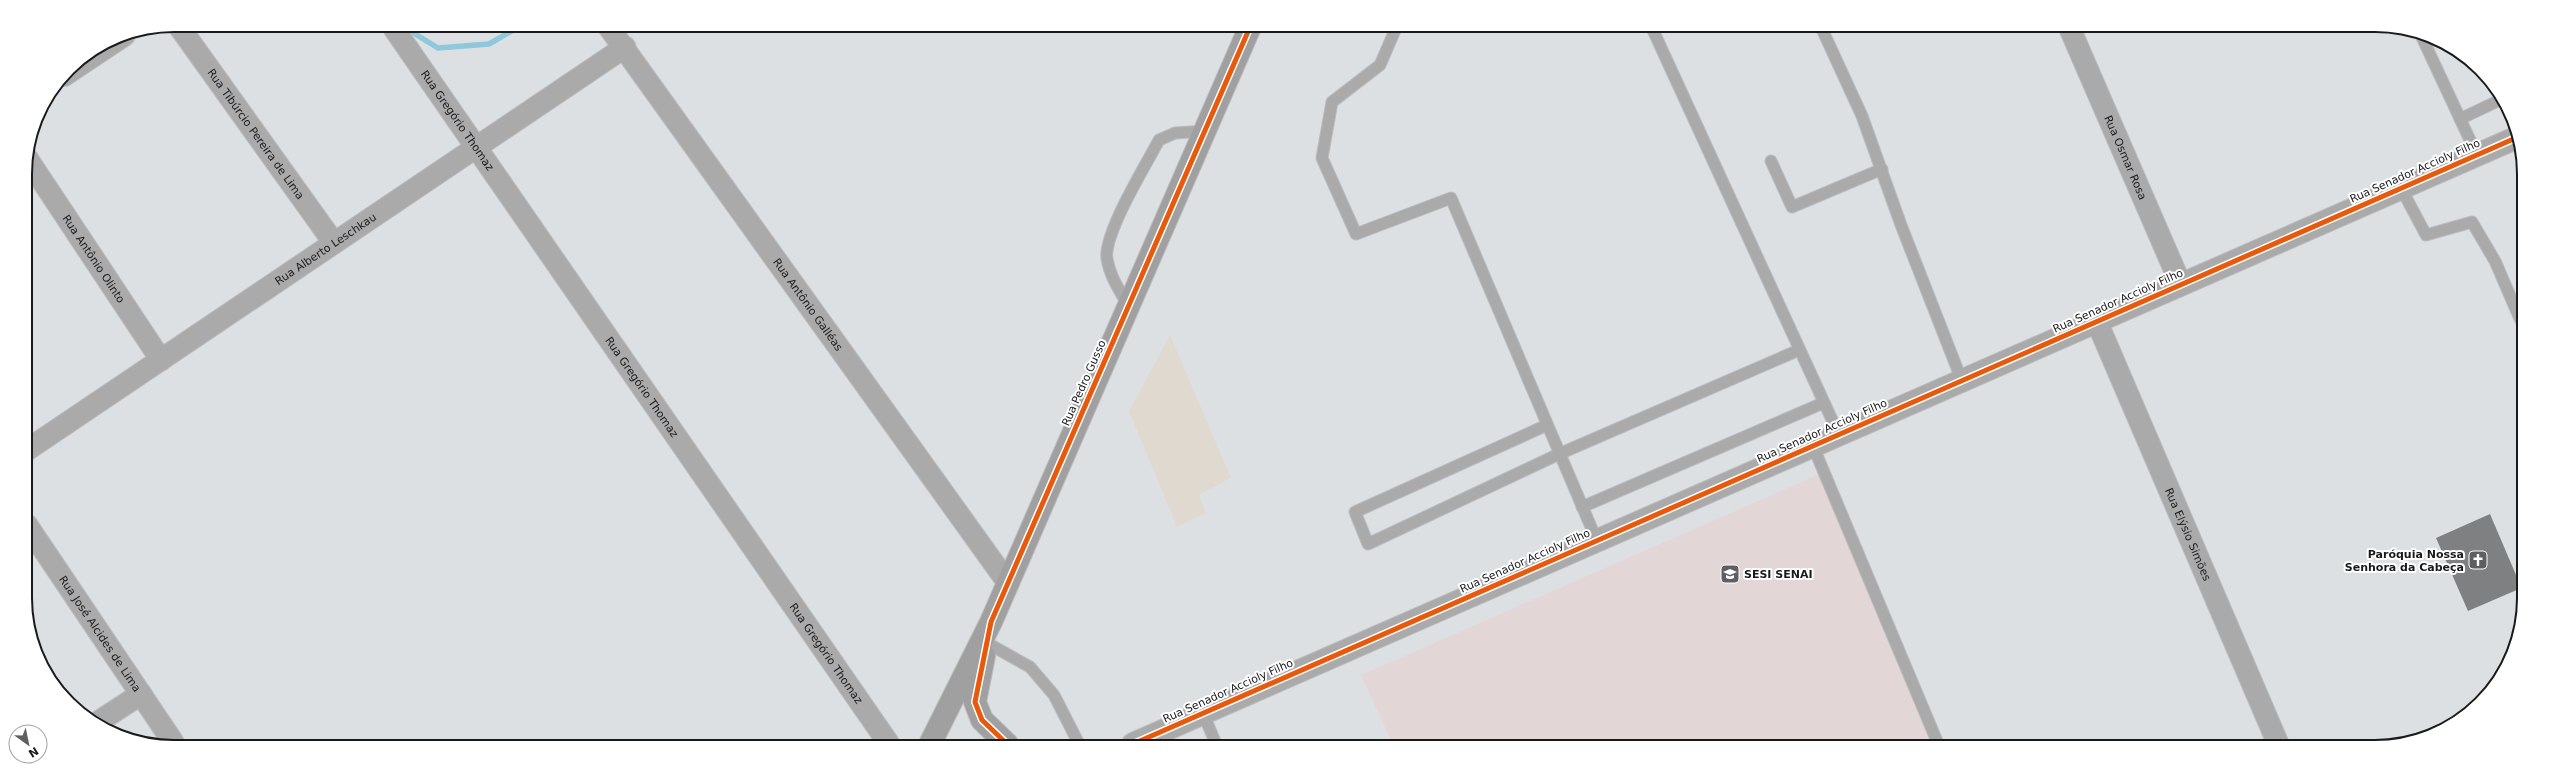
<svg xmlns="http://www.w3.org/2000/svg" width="2549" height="772" viewBox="0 0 2549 772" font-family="'DejaVu Sans',sans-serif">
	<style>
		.commercial { fill: #e0d9d0 }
		.education { fill: #e3d6d6 }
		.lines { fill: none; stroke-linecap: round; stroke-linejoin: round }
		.stream { stroke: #8fc7db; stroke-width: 5.5 }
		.building { fill: #7e8082 }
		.service-casing { stroke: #bbbcbe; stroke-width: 13 }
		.minor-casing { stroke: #bbbcbe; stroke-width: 23 }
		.tertiary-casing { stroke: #bbbcbe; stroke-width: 24 }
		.secondary-casing { stroke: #bbbcbe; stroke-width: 24 }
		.service { stroke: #abaaab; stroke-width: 11 }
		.minor { stroke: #abaaab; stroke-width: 21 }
		.tertiary { stroke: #abaaab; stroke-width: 22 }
		.secondary { stroke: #a1a0a1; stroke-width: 22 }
		.cycleway-casing { stroke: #fff; stroke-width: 8 }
		.cycleway { stroke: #e8590c; stroke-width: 5 }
		.labels { text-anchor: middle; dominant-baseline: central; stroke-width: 4; stroke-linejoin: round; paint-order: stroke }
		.street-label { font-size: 11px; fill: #191a1c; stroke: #fff }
		.poi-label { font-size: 11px; font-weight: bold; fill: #191a1c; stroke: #fff; text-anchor: end }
		.rim { fill: none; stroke: #191a1c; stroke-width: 2 }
	</style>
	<rect width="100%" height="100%" fill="#dde0e3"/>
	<polygon class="commercial" points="1170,335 1231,478 1199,495 1206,513 1177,527 1129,411"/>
	<polygon class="education" points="1822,473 1945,746 1393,745 1361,675"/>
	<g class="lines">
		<polyline class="stream" points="402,26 438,48 489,44 520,26"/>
	</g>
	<polygon class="building" points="2490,514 2519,582 2519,589 2468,611 2436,538"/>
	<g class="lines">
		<defs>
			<g id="service">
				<polyline points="1396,28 1380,65 1332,102 1322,158 1356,234 1451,198 1597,541"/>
				<polyline points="1652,28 1839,435"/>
				<polyline points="1822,29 1862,116 1901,225 1962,381"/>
				<polyline points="2420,33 2477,155"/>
				<polyline points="2460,119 2502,99"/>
				<polyline points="1771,161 1792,207 1882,169"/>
				<polyline points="2401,188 2426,235 2472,222 2495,261 2520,319"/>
				<path d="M 1129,307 C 1120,291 1110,277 1107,259 C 1103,234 1146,165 1159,140 L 1175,133 L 1205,131"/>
				<polyline points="1547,425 1355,512 1368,544 1559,454 1799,350"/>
				<polyline points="1813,446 1939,746"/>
				<polyline points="1582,507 1823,403"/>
				<polyline points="987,643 1030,667 1054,695 1079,744"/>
				<polyline points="1203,713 1216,744"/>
			</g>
			<g id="minor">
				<path id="s1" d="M 178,25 L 334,243"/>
				<path id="s2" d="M 608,26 L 1008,583"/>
				<path id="s3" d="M 2070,29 L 2181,285"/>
				<path id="s4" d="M 395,30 L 889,744"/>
				<path id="s5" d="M 27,158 L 161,360"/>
				<path id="s6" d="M 2097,322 L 2279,746"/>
				<path id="s7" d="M 27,450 L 625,47"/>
				<path id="s8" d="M 27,525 L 173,742"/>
				<polyline points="95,724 141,694"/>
			</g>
			<g id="tertiary">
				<polyline points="64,75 124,35"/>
				<polyline points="1133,744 2518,137"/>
			</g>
			<g id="secondary">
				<polyline points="984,656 975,702 982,720 1007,744"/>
				<polyline points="930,744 991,622 1250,27"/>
			</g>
		</defs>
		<use href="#service" class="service-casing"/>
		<use href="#minor" class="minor-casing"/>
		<use href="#tertiary" class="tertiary-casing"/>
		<use href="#secondary" class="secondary-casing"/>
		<use href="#service" class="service"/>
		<use href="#minor" class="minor"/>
		<use href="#tertiary" class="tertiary"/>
		<use href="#secondary" class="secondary"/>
		<defs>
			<g id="cycleway">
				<polyline points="1007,744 982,720 975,702 991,622 1250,27"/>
				<polyline points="1133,744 2518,137"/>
			</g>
		</defs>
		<use href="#cycleway" class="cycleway-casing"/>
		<use href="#cycleway" class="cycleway"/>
	</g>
	<defs>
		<symbol id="church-square" viewBox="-11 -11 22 22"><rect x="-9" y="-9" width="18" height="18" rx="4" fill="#5e5f62" stroke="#fff"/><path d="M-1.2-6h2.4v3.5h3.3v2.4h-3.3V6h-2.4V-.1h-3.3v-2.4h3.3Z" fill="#fff"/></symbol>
		<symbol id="university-square" viewBox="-11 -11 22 22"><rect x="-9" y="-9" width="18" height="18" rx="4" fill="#5e5f62" stroke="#fff"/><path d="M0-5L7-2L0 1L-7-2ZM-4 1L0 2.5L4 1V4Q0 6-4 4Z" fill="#fff"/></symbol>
	</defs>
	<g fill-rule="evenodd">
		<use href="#church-square" x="2467" y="549" width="22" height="22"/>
		<use href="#university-square" x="1719" y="563" width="22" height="22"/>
	</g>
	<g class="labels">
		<g class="street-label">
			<text stroke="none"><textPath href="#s4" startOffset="110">Rua Gregório Thomaz</textPath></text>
			<text stroke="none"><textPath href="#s1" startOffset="134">Rua Tibúrcio Pereira de Lima</textPath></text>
			<text stroke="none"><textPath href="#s3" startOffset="140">Rua Osmar Rosa</textPath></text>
			<text transform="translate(2415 171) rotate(-24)">Rua Senador Accioly Filho</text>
			<text stroke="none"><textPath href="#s7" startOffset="360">Rua Alberto Leschkau</textPath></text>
			<text stroke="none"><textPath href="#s5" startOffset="121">Rua Antônio Olinto</textPath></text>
			<text transform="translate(2118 301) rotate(-24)">Rua Senador Accioly Filho</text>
			<text stroke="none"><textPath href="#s2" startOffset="343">Rua Antônio Galléas</textPath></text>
			<text transform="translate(1084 383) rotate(-66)">Rua Pedro Gusso</text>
			<text stroke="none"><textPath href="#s4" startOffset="434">Rua Gregório Thomaz</textPath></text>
			<text transform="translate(1822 431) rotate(-24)">Rua Senador Accioly Filho</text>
			<text stroke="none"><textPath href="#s6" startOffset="231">Rua Elýsio Simões</textPath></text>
			<text transform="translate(1525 561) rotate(-24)">Rua Senador Accioly Filho</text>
			<text stroke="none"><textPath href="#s8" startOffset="131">Rua José Alcides de Lima</textPath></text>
			<text stroke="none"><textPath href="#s4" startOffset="758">Rua Gregório Thomaz</textPath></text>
			<text transform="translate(1228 691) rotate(-24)">Rua Senador Accioly Filho</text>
		</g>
		<g class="poi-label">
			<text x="2464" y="554">Paróquia Nossa<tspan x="2464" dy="13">Senhora da Cabeça</tspan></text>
			<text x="1744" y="574" text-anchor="start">SESI SENAI</text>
		</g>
	</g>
	<path d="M0 0H2549V772H0ZM174 32H2375A142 142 0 0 1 2517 174V598A142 142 0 0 1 2375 740H174A142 142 0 0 1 32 598V174A142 142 0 0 1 174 32Z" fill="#fff" fill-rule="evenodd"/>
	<path class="rim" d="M174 32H2375A142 142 0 0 1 2517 174V598A142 142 0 0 1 2375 740H174A142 142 0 0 1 32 598V174A142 142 0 0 1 174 32Z"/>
	<g transform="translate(28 744) rotate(147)"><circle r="19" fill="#ffffff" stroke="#a3a3a4"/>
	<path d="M0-3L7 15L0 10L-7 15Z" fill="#5e5f62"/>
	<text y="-6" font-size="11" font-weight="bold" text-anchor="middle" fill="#191a1c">N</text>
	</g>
</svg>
